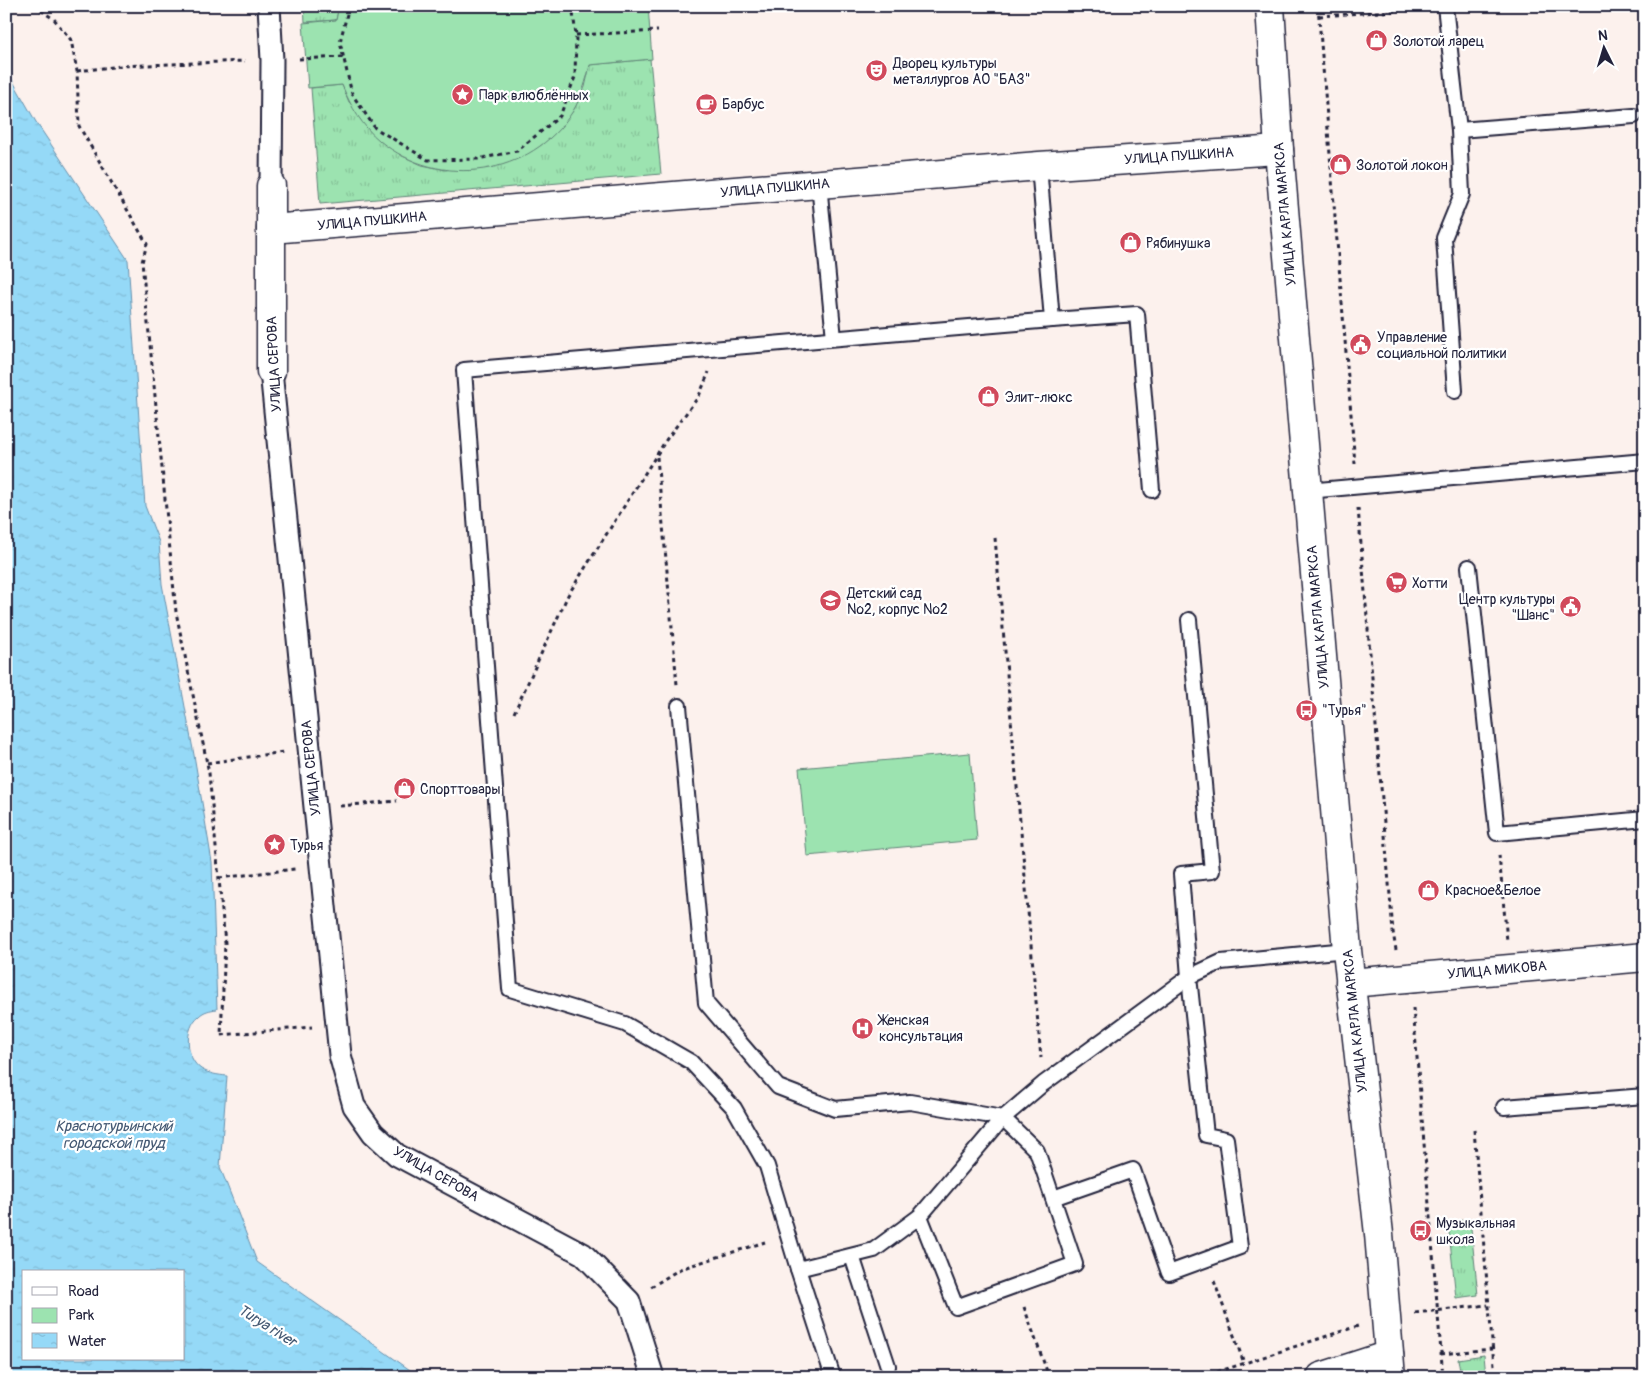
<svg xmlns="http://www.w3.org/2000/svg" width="1651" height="1383" viewBox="0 0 1651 1383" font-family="Pangolin,sans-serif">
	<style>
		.grass { fill: url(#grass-tufts); stroke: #5f8276 }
		.park { fill: #9ce3b0; stroke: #5f8276 }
		.water { fill: url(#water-ripples); stroke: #6790ac; fill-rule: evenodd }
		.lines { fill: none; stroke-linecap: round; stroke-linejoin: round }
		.service-casing { stroke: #22223b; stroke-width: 18 }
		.pedestrian-casing { stroke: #22223b; stroke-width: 25 }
		.minor-casing { stroke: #22223b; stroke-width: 31 }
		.secondary-casing { stroke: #22223b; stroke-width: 31 }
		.path { stroke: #22223b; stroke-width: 3; stroke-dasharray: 4 4; stroke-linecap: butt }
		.service { stroke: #fff; stroke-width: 14 }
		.pedestrian { stroke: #fff; stroke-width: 21 }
		.minor { stroke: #fff; stroke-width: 28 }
		.secondary { stroke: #fff; stroke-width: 28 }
		.labels { text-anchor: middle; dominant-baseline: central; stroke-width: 4.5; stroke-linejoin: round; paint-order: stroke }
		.poi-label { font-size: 14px; fill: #22223b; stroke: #fff; text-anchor: start }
		.street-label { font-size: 14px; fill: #22223b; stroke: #fff }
		.water-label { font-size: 15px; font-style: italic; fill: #445973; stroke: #fff }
	</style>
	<defs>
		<pattern id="grass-tufts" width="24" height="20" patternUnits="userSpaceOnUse" patternTransform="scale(1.25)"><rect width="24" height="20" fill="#9ce3b0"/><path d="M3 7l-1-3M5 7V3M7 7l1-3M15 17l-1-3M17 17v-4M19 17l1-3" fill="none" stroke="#86c298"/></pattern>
		<pattern id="water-ripples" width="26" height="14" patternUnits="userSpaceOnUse" patternTransform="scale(1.25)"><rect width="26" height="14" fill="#95d9f7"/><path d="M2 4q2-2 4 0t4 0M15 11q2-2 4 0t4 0" fill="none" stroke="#80bad5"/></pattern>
	</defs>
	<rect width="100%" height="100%" fill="#fcf1ed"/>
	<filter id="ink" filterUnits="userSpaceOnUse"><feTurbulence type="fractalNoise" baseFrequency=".02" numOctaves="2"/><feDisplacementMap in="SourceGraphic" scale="10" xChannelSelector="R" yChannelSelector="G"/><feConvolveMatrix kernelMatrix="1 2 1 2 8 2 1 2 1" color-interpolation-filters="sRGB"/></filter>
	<g filter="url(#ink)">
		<g class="grass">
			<polygon points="304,6 339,6 336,20 305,22"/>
			<polygon points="650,59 661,174 320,204 311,88 342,85 349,102 400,155 422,165 446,170 540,146 558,130 573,111 585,87 590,65"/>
			<polygon points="1470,1219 1478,1295 1456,1298 1448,1222"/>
			<polygon points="1484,1355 1486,1377 1461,1377 1458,1359"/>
		</g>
		<g class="park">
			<path d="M 339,6 L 648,6 L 652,59 L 590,65 C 586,81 582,96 573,111 C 531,177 440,190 380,141 C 362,126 351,107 342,85 L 308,88 L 303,23 L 336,20 Z"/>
			<polygon points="970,753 977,840 807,856 799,768"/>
		</g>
		<path class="water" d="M 6,69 L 36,122 L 128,260 L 145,506 L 159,542 L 162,584 L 194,755 L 212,862 L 217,1009 C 210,1010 204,1011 199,1016 C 184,1028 185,1058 201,1069 C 209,1074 218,1075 227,1076 L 220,1167 L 257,1262 L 420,1377 L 6,1377 ZM 24,1272 L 184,1272 L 184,1359 L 24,1359 Z"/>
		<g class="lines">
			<defs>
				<g id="service">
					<polyline points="1445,6 1459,130 1462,194 1444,238 1455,391"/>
					<polyline points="1459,130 1634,116"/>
					<polyline points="819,184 834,338"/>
					<polyline points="1052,320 1137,314 1152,490"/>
					<polyline points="1307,491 1645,461"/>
					<polyline points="1469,567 1497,833 1645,819"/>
					<polyline points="679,706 706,1003 778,1087 835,1109 910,1102 1003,1118 1037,1151 1075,1264 956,1307 920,1216"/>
					<polyline points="1504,1107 1645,1096"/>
					<polyline points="1053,1198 1133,1170 1169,1273 1240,1247 1226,1139 1206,1135 1189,977 1181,874 1212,871 1189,620"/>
					<polyline points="852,1256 888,1366"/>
					<polyline points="798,1269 874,1250 920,1216 1003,1118 1043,1084 1189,977 1221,962 1347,950"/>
					<polyline points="833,1377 798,1269 767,1166 734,1108 691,1062 625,1024 510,989 464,370 1052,320 1039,166"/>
				</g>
				<g id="pedestrian">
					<polyline points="269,6 272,60 271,186"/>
					<polyline points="271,371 340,1055 354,1106 373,1133 397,1155 583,1254 629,1301 653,1377"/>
				</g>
				<g id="minor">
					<polyline points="271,186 271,371"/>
					<polyline points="271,229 1039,166 1279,150"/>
					<polyline points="1350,983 1645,957"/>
					<polyline points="1321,1377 1389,1355"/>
				</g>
				<polyline id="secondary" points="1270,6 1279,150 1347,950 1379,1234 1391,1377"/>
			</defs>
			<use href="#service" class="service-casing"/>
			<use href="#pedestrian" class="pedestrian-casing"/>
			<use href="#minor" class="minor-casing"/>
			<use href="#secondary" class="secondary-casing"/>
			<g class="path">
				<polyline points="34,6 54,19 71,40 77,71 79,126 147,244 142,262 176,612 209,773 225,943 221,1035 312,1027"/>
				<polyline points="349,6 340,42 352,94 375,128 428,160 478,159 517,151 560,116 575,77 576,35 572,6"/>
				<polyline points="1318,6 1355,464"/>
				<polyline points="1319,16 1422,9"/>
				<polyline points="576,35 658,31"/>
				<polyline points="299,59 344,57"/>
				<polyline points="77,71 121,66 245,61"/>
				<polyline points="657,457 677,685"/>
				<polyline points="1358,508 1393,932 1396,950"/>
				<polyline points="995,538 1041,1058"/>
				<polyline points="514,713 568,595 666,440 699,396 709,372"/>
				<polyline points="207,763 284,752"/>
				<polyline points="340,806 397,801"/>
				<polyline points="1499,855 1507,941"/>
				<polyline points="219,878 295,869"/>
				<polyline points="1413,1008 1443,1377"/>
				<polyline points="1474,1130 1495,1377"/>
				<polyline points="1214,1281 1244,1363"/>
				<polyline points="651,1287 680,1269 765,1242"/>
				<polyline points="1024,1307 1049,1377"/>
				<polyline points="1415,1313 1488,1305"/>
				<polyline points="1441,1354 1492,1349"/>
				<polyline points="1202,1377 1358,1326"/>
			</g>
			<use href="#service" class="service"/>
			<use href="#pedestrian" class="pedestrian"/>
			<use href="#minor" class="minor"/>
			<use href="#secondary" class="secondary"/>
		</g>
	</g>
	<defs>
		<symbol id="shop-disc" viewBox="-11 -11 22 22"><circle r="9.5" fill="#d1495b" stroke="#fff"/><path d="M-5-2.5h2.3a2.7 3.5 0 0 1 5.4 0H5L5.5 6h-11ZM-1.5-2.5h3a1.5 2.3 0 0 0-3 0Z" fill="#fff"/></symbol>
		<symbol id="theatre-disc" viewBox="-11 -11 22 22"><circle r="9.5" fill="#d1495b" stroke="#fff"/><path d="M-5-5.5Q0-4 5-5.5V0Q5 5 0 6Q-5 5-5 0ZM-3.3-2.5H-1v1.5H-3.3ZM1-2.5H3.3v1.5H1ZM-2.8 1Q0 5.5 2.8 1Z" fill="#fff"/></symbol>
		<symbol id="sight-disc" viewBox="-11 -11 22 22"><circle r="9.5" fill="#d1495b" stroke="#fff"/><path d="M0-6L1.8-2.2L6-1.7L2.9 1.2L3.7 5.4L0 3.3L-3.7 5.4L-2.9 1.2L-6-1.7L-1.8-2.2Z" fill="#fff"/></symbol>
		<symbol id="cafe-disc" viewBox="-11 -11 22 22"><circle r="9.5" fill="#d1495b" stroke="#fff"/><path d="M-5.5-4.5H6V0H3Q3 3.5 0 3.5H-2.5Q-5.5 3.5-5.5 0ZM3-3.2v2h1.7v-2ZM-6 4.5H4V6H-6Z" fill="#fff"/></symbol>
		<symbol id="civic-disc" viewBox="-11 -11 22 22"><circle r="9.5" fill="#d1495b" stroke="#fff"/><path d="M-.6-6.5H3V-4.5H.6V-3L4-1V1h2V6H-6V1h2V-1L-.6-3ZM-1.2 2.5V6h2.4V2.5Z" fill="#fff"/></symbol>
		<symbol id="supermarket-disc" viewBox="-11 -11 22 22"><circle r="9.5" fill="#d1495b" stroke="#fff"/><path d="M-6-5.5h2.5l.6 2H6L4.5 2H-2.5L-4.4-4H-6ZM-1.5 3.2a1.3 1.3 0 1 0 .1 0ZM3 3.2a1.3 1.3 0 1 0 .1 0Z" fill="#fff"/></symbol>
		<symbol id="school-disc" viewBox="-11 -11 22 22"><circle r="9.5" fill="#d1495b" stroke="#fff"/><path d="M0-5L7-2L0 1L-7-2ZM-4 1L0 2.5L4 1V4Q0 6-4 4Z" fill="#fff"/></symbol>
		<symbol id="bus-disc" viewBox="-11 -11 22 22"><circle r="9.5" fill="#d1495b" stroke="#fff"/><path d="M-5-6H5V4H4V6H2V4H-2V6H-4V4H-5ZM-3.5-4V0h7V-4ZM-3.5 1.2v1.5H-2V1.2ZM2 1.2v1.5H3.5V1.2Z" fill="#fff"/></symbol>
		<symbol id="hospital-disc" viewBox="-11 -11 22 22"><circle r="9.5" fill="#d1495b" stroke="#fff"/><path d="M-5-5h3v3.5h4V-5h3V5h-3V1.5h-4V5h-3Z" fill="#fff"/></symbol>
	</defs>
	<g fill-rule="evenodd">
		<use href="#shop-disc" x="1364" y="28" width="25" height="25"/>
		<use href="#theatre-disc" x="864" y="58" width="25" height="25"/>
		<use href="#sight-disc" x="450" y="82" width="25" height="25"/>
		<use href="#cafe-disc" x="694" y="92" width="25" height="25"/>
		<use href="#shop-disc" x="1328" y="152" width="25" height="25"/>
		<use href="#shop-disc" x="1118" y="230" width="25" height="25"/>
		<use href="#civic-disc" x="1348" y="332" width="25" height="25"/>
		<use href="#shop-disc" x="976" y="384" width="25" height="25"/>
		<use href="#supermarket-disc" x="1384" y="570" width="25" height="25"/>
		<use href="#school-disc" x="818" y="588" width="25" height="25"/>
		<use href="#civic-disc" x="1558" y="594" width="25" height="25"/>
		<use href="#bus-disc" x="1294" y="698" width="25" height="25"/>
		<use href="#shop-disc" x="392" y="776" width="25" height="25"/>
		<use href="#sight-disc" x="262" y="832" width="25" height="25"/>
		<use href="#shop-disc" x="1416" y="878" width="25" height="25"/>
		<use href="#hospital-disc" x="850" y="1016" width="25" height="25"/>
		<use href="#bus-disc" x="1408" y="1218" width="25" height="25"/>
	</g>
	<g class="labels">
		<g class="poi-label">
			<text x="1393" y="41">Золотой ларец</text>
			<text x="893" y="63">Дворец культуры<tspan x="893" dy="16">металлургов АО "БАЗ"</tspan></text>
			<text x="479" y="95">Парк влюблённых</text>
			<text x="722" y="104">Барбус</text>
			<text x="1356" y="165">Золотой локон</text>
			<text x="1146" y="243">Рябинушка</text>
			<text x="1377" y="337">Управление<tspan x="1377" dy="16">социальной политики</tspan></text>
			<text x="1005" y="397">Элит-люкс</text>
			<text x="1412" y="583">Хотти</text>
			<text x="847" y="593">Детский сад<tspan x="847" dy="16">№2, корпус №2</tspan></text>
			<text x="1555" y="599" text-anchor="end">Центр культуры<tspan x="1555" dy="16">"Шанс"</tspan></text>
			<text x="1322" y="710">"Турья"</text>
			<text x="420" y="789">Спорттовары</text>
			<text x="290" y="845">Турья</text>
			<text x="1445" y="890">Красное&amp;Белое</text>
			<text x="879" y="1020">Женская<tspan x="879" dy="16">консультация</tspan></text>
			<text x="1436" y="1223">Музыкальная<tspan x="1436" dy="16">школа</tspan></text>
		</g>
		<g class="street-label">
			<text transform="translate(1179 156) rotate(-4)">УЛИЦА ПУШКИНА</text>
			<text transform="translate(775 188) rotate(-5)">УЛИЦА ПУШКИНА</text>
			<text transform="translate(1285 214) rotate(-95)">УЛИЦА КАРЛА МАРКСА</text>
			<text transform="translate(372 221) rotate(-5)">УЛИЦА ПУШКИНА</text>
			<text transform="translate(274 364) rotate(-93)">УЛИЦА СЕРОВА</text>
			<text transform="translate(1318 617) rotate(-95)">УЛИЦА КАРЛА МАРКСА</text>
			<text transform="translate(311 768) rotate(-96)">УЛИЦА СЕРОВА</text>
			<text transform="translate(1497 970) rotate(-5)">УЛИЦА МИКОВА</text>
			<text transform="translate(1355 1021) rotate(-96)">УЛИЦА КАРЛА МАРКСА</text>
			<text transform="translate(436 1174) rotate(30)">УЛИЦА СЕРОВА</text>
		</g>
		<g class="water-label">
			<text x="114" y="1126">Краснотурьинский<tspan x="114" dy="17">городской пруд</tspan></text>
			<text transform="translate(267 1326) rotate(32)">Turya river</text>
		</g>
	</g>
	<rect width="1651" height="1383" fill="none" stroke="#fff" stroke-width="25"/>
	<rect x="12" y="12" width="1626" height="1358" fill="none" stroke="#22223b" stroke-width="2" filter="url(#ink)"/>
	<rect x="22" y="1270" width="162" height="90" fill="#ffffff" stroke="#a7a7b1"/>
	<rect x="32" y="1287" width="25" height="8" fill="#ffffff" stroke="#a7a7b1"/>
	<text x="68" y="1296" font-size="15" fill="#22223b">Road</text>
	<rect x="32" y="1308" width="25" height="15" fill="#9ce3b0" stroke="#a7a7b1"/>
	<text x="68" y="1320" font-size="15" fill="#22223b">Park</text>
	<rect x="32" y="1333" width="25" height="15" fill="url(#water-ripples)" stroke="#a7a7b1"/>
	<text x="68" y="1346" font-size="15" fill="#22223b">Water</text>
	<g transform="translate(1604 48) rotate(355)" stroke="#ffffff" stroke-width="4" paint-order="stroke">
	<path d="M0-4L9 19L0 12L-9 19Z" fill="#22223b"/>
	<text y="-8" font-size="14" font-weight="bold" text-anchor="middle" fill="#22223b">N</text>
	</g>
</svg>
